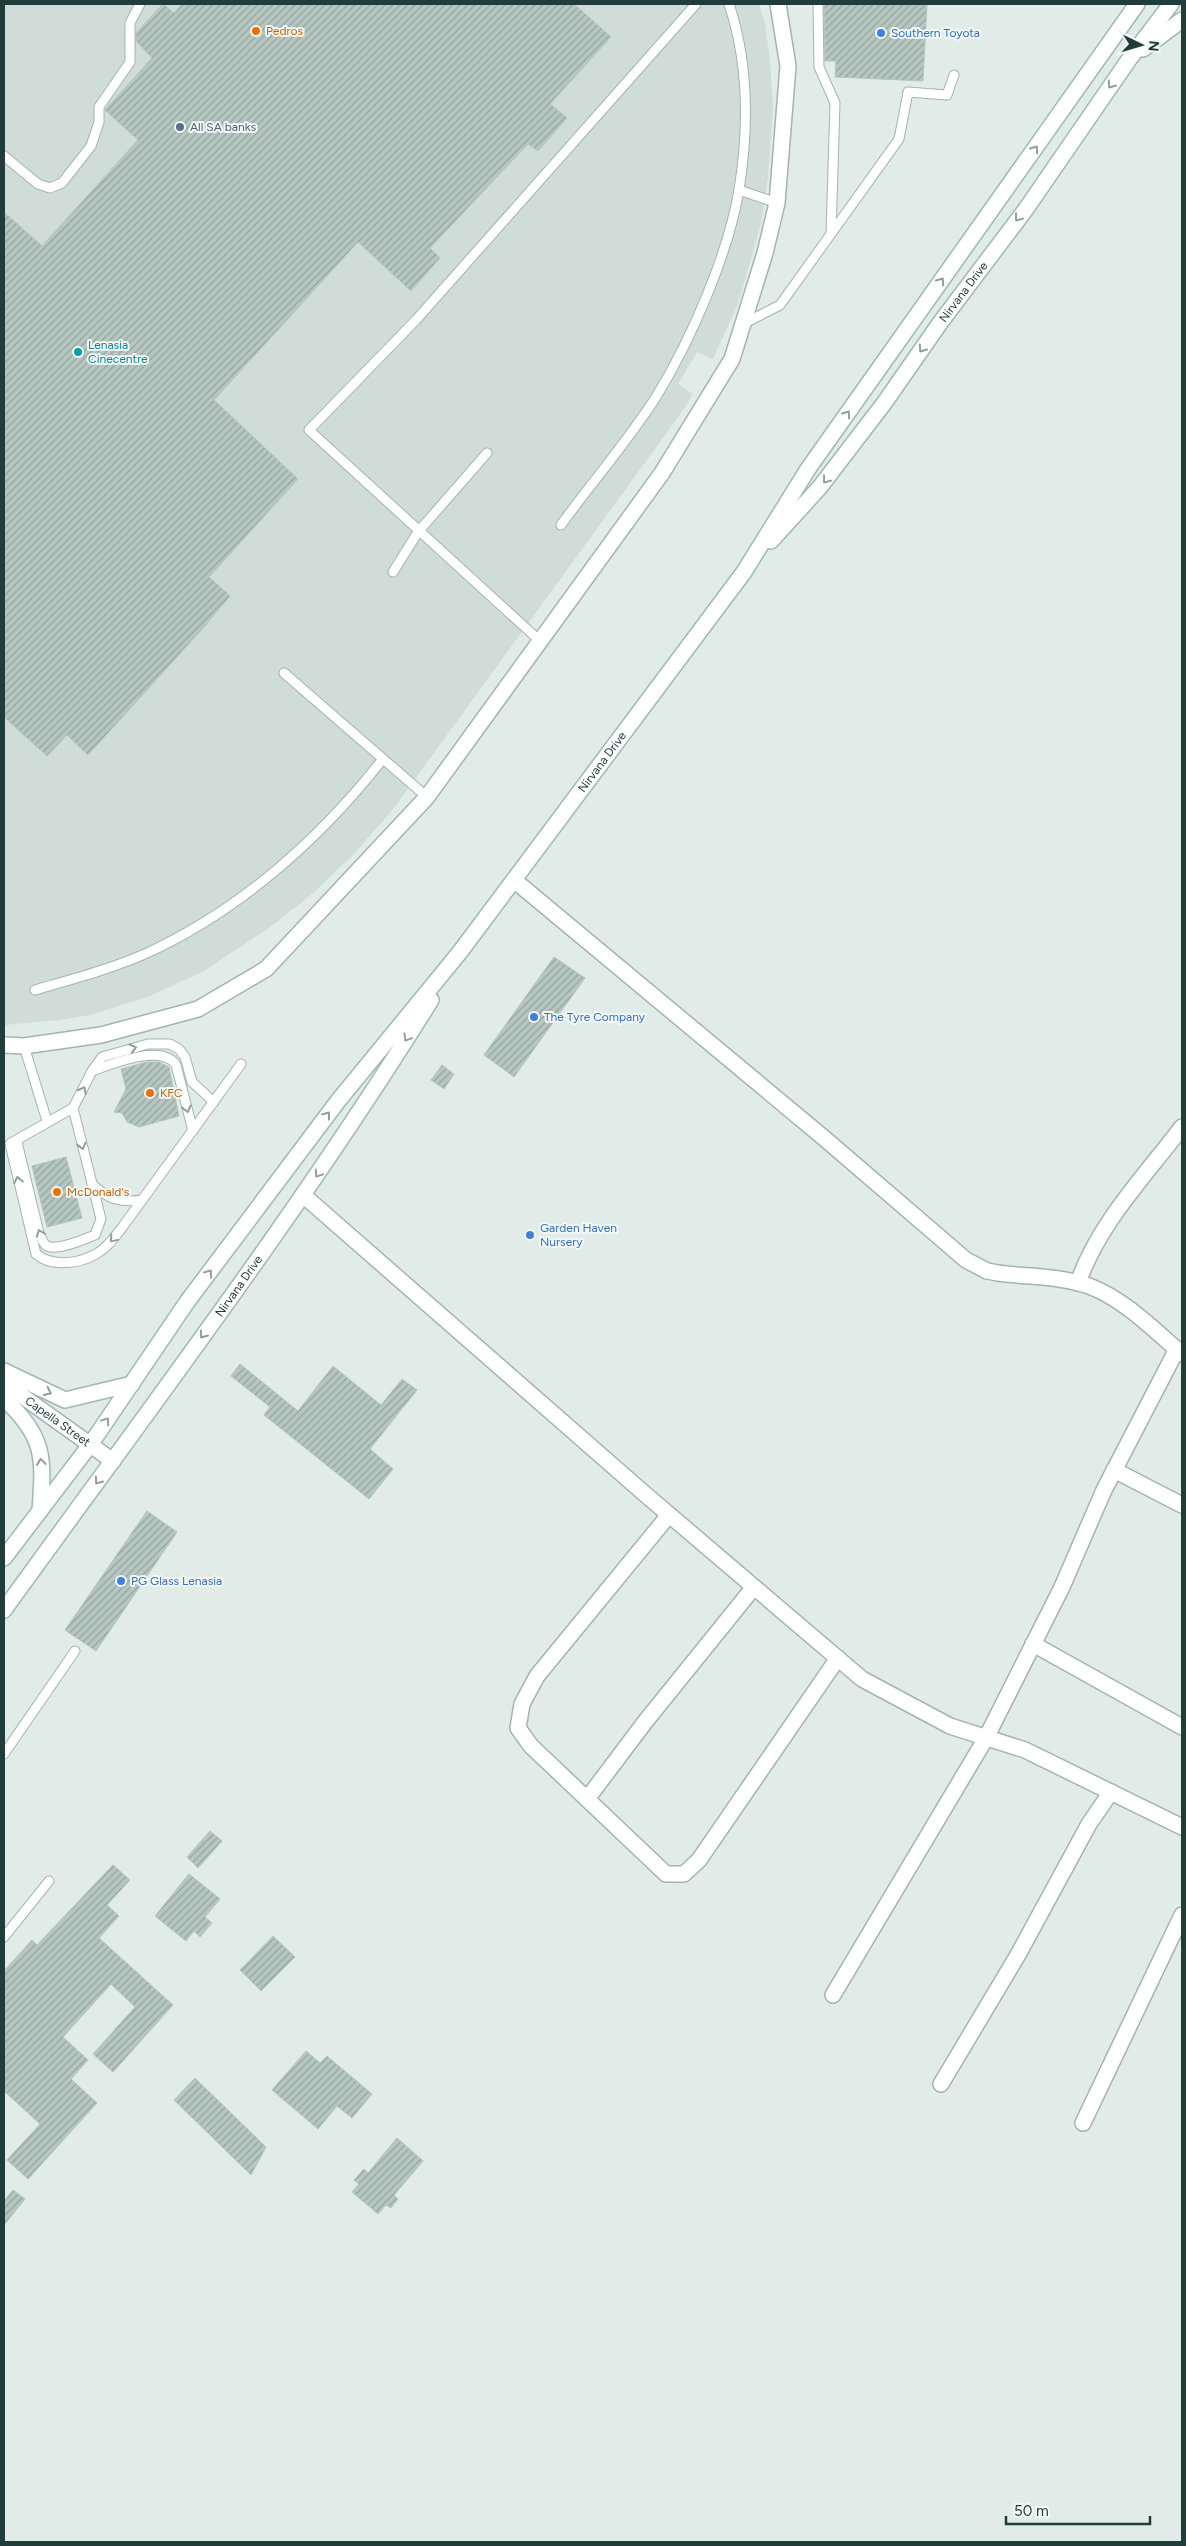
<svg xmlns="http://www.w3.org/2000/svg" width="1186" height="2546" viewBox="0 0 1186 2546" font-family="Figtree,sans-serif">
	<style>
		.built { fill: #cfdcd7 }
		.building { fill: url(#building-hatch); stroke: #b3c6c0 }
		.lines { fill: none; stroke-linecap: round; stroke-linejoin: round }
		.service-casing { stroke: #a3b4b0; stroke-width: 11 }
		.minor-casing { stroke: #a3b4b0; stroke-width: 18 }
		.tertiary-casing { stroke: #a3b4b0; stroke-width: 18 }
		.secondary-casing { stroke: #9eb8b2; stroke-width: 18 }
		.service { stroke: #fff; stroke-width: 9 }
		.minor { stroke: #fff; stroke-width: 15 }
		.tertiary { stroke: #fff; stroke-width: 15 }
		.secondary { stroke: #fff; stroke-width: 15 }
		.oneway { stroke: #909e9c }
		.food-dot { fill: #e8710a; stroke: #f1f8f6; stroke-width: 2 }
		.shop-dot { fill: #3f7fe0; stroke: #f1f8f6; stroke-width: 2 }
		.service-dot { fill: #5c6f8a; stroke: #f1f8f6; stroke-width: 2 }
		.culture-dot { fill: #0f9aa8; stroke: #f1f8f6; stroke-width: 2 }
		.labels { text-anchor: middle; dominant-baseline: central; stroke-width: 4; stroke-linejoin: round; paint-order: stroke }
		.food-label { font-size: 12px; fill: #c56008; stroke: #f1f8f6; text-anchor: start }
		.shop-label { font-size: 12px; fill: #366cbe; stroke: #f1f8f6; text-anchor: start }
		.service-label { font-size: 12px; fill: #4e5e75; stroke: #f1f8f6; text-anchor: start }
		.street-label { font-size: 12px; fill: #203d39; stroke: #f1f8f6 }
		.culture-label { font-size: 12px; fill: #0d838f; stroke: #f1f8f6; text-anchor: start }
	</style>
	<defs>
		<pattern id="building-hatch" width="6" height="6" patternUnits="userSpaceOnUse" patternTransform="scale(1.25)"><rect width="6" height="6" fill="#b6c7c1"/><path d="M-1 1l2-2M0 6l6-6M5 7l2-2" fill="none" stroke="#94a39e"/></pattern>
	</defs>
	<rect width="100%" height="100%" fill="#e1ece8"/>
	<polygon class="built" points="4,4 759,4 765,24 770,60 773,108 768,176 761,224 738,304 713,359 697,352 678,384 693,394 681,413 394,808 353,855 312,894 269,928 204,971 150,996 90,1015 59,1020 4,1025"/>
	<g class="building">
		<polygon points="163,4 174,13 182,4 574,4 611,37 550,104 567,118 538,151 528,144 430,248 440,258 411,291 358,242 214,400 298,479 209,577 230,596 204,627 88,755 67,735 47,756 4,717 4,212 42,246 138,140 105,110 152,58 136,41 136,33"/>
		<polygon points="824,4 927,5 923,81 835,77 836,61 825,61"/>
		<polygon points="554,957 585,978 514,1077 484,1055"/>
		<polygon points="147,1062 159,1062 169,1067 179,1116 139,1127 127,1122 122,1113 114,1112 126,1089 121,1069"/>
		<polygon points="442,1065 454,1074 444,1089 431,1080"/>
		<polygon points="66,1157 82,1218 47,1227 32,1166"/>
		<polygon points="240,1364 298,1411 333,1366 381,1405 402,1379 417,1390 370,1449 393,1469 369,1499 264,1415 270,1407 231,1376"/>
		<polygon points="147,1511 177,1532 96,1651 65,1630"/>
		<polygon points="210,1831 222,1841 198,1868 187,1857"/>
		<polygon points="113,1865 130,1880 107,1905 119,1916 99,1938 173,2005 113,2072 93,2054 135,2007 111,1984 63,2037 88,2060 71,2079 97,2103 28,2179 7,2160 40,2124 4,2091 4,1971 32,1940 37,1945"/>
		<polygon points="189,1874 220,1899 205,1917 212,1923 200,1937 194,1931 186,1941 155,1916"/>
		<polygon points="273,1936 295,1957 261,1991 240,1970"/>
		<polygon points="306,2051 320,2063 327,2056 372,2094 352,2118 337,2106 318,2129 272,2090"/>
		<polygon points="195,2078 266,2147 251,2175 174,2100"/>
		<polygon points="397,2138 423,2161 394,2195 398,2199 391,2208 386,2205 378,2214 352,2192 359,2184 354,2180 364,2169 368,2173"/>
		<polygon points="13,2190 25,2199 4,2225 4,2201"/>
	</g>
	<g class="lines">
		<defs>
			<g id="service">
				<path d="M 729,4 C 749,64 749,127 739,190 L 777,203"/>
				<polyline points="818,4 819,67 835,103 831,234"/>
				<polyline points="4,156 38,184 50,188 62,183 91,146 99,122 99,107 130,62 130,23 140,4"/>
				<polyline points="743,324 780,305 899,139 908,92 947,95 954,75"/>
				<path d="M 561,525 C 592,482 628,441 656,397 C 691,340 728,255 739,190"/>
				<polyline points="393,572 418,532 487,453"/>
				<polyline points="540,641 309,430 416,320 696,4"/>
				<polyline points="284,673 427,797"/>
				<path d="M 35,990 C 73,979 111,969 147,953 C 239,911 320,839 382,760"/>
				<polyline points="24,1046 47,1121"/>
				<path d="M 92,1071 C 111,1064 163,1043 176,1065 L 193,1131"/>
				<path d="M 17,1142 L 39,1233 C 41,1237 43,1244 47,1246 C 57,1251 85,1239 95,1235 L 101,1219 L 73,1108"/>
				<polyline points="11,1143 73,1108 92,1071 102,1057 148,1044 170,1044 179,1049 185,1057 192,1082 214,1102"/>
				<path d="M 10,1144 L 36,1254 C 51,1267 79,1264 96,1254 C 107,1248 114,1238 121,1229 L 241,1064"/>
				<path d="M 92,1184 C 108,1199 120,1203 142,1200"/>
				<polyline points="4,1754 75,1651"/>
				<polyline points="4,1937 49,1881"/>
			</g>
			<g id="minor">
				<path d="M 514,880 L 824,1138 L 966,1260 L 987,1271 L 998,1273 C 1027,1277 1061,1276 1089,1286 C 1124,1299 1154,1330 1182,1354"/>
				<polyline points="4,1045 24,1046 101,1035 198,1009 266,969 427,797 662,473 732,359 765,253 777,203 788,66 778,4"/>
				<polyline points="303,1195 646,1495 862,1679 950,1726 1025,1750 1182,1827"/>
				<path d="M 1078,1283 C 1098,1224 1145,1176 1182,1127"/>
				<polyline points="1114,1470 1182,1505"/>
				<polyline points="669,1515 537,1676 522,1704 518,1728 531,1746 666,1874 684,1874 699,1860 838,1658"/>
				<polyline points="1033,1644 1182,1727"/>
				<polyline points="587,1799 645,1722 754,1587"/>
				<polyline points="833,1995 986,1738 1062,1587 1104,1490 1177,1349"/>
				<polyline points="941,2084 1019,1953 1089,1824 1111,1792"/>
				<polyline points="1083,2123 1182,1915"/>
			</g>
			<g id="tertiary">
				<path id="s1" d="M 4,1383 L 113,1461"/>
			</g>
			<g id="secondary">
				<polyline points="1143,49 1182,20"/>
				<path id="s2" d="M 771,541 L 820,487 L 885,402 L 940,323 L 1026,209 L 1130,58 L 1171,4"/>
				<polyline points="4,1371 65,1400 132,1384"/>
				<path d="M 4,1398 C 45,1439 44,1455 40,1511"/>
				<path id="s3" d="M 4,1558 L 90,1445 L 187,1302 L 338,1101 L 460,952 L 744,572 L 808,469 L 1137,4"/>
				<path id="s4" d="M 4,1610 C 149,1409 300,1211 431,1000"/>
			</g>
		</defs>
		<use href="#service" class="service-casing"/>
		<use href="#minor" class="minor-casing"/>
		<use href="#tertiary" class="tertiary-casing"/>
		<use href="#secondary" class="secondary-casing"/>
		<use href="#service" class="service"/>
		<use href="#minor" class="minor"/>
		<use href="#tertiary" class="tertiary"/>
		<use href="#secondary" class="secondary"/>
	</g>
	<defs><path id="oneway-chevron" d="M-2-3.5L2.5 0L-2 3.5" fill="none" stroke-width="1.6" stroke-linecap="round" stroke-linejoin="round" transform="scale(1.25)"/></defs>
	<g class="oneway">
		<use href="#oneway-chevron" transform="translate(1111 85) rotate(125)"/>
		<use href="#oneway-chevron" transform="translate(1035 149) rotate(-55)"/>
		<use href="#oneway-chevron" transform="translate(1018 218) rotate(127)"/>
		<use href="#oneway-chevron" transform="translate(941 281) rotate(-55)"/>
		<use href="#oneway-chevron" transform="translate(922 349) rotate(125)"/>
		<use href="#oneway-chevron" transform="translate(847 414) rotate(-55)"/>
		<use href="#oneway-chevron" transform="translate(826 480) rotate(127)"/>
		<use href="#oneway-chevron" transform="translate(407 1038) rotate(121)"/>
		<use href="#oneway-chevron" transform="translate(133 1048) rotate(-17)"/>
		<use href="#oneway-chevron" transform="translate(83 1090) rotate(-63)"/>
		<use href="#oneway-chevron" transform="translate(187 1109) rotate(76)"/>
		<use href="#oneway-chevron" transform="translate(327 1115) rotate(-53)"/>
		<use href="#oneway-chevron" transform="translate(82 1146) rotate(76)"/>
		<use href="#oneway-chevron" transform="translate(318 1174) rotate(124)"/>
		<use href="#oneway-chevron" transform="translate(18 1180) rotate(-102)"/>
		<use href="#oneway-chevron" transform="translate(40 1233) rotate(-111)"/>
		<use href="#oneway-chevron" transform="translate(113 1239) rotate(130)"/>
		<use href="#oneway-chevron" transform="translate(209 1273) rotate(-53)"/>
		<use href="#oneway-chevron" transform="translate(203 1335) rotate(126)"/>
		<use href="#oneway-chevron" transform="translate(48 1392) rotate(25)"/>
		<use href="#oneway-chevron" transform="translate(106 1421) rotate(-56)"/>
		<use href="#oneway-chevron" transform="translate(41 1462) rotate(-96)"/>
		<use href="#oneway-chevron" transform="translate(98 1481) rotate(126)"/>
	</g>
	<g class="food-dot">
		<circle cx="256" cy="31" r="5"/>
		<circle cx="150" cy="1093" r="5"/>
		<circle cx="57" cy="1192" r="5"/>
	</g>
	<g class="shop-dot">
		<circle cx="881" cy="33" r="5"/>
		<circle cx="534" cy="1017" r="5"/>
		<circle cx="530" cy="1235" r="5"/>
		<circle cx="121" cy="1581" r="5"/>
	</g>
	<circle class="service-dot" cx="180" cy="127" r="5"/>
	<circle class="culture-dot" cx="78" cy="352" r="5"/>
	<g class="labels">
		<g class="food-label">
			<text x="266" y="31">Pedros</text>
			<text x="160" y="1093">KFC</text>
			<text x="67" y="1192">McDonald's</text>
		</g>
		<g class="shop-label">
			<text x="891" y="33">Southern Toyota</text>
			<text x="544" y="1017">The Tyre Company</text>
			<text x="540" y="1228">Garden Haven<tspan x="540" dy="14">Nursery</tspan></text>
			<text x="131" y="1581">PG Glass Lenasia</text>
		</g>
		<g class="service-label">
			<text x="190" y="127">All SA banks</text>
		</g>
		<g class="street-label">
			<text stroke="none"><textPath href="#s2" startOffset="315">Nirvana Drive</textPath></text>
			<text stroke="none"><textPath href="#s3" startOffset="996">Nirvana Drive</textPath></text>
			<text stroke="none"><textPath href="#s4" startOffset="400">Nirvana Drive</textPath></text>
			<text stroke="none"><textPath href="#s1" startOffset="66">Capella Street</textPath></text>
		</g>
		<g class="culture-label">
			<text x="88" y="345">Lenasia<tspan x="88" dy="14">Cinecentre</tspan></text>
		</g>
	</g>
	<rect width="1186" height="2546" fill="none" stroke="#203d39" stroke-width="10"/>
	<g transform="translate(1141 45) rotate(95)" stroke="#f1f8f6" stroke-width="4" paint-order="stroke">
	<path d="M0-4L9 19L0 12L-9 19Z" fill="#203d39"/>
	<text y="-8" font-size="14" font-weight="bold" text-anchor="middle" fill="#203d39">N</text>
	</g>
	<path d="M1006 2516v8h144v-8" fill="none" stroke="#203d39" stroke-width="2.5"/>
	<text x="1014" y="2516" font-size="15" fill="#203d39" stroke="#f1f8f6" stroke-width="4" paint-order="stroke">50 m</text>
</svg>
